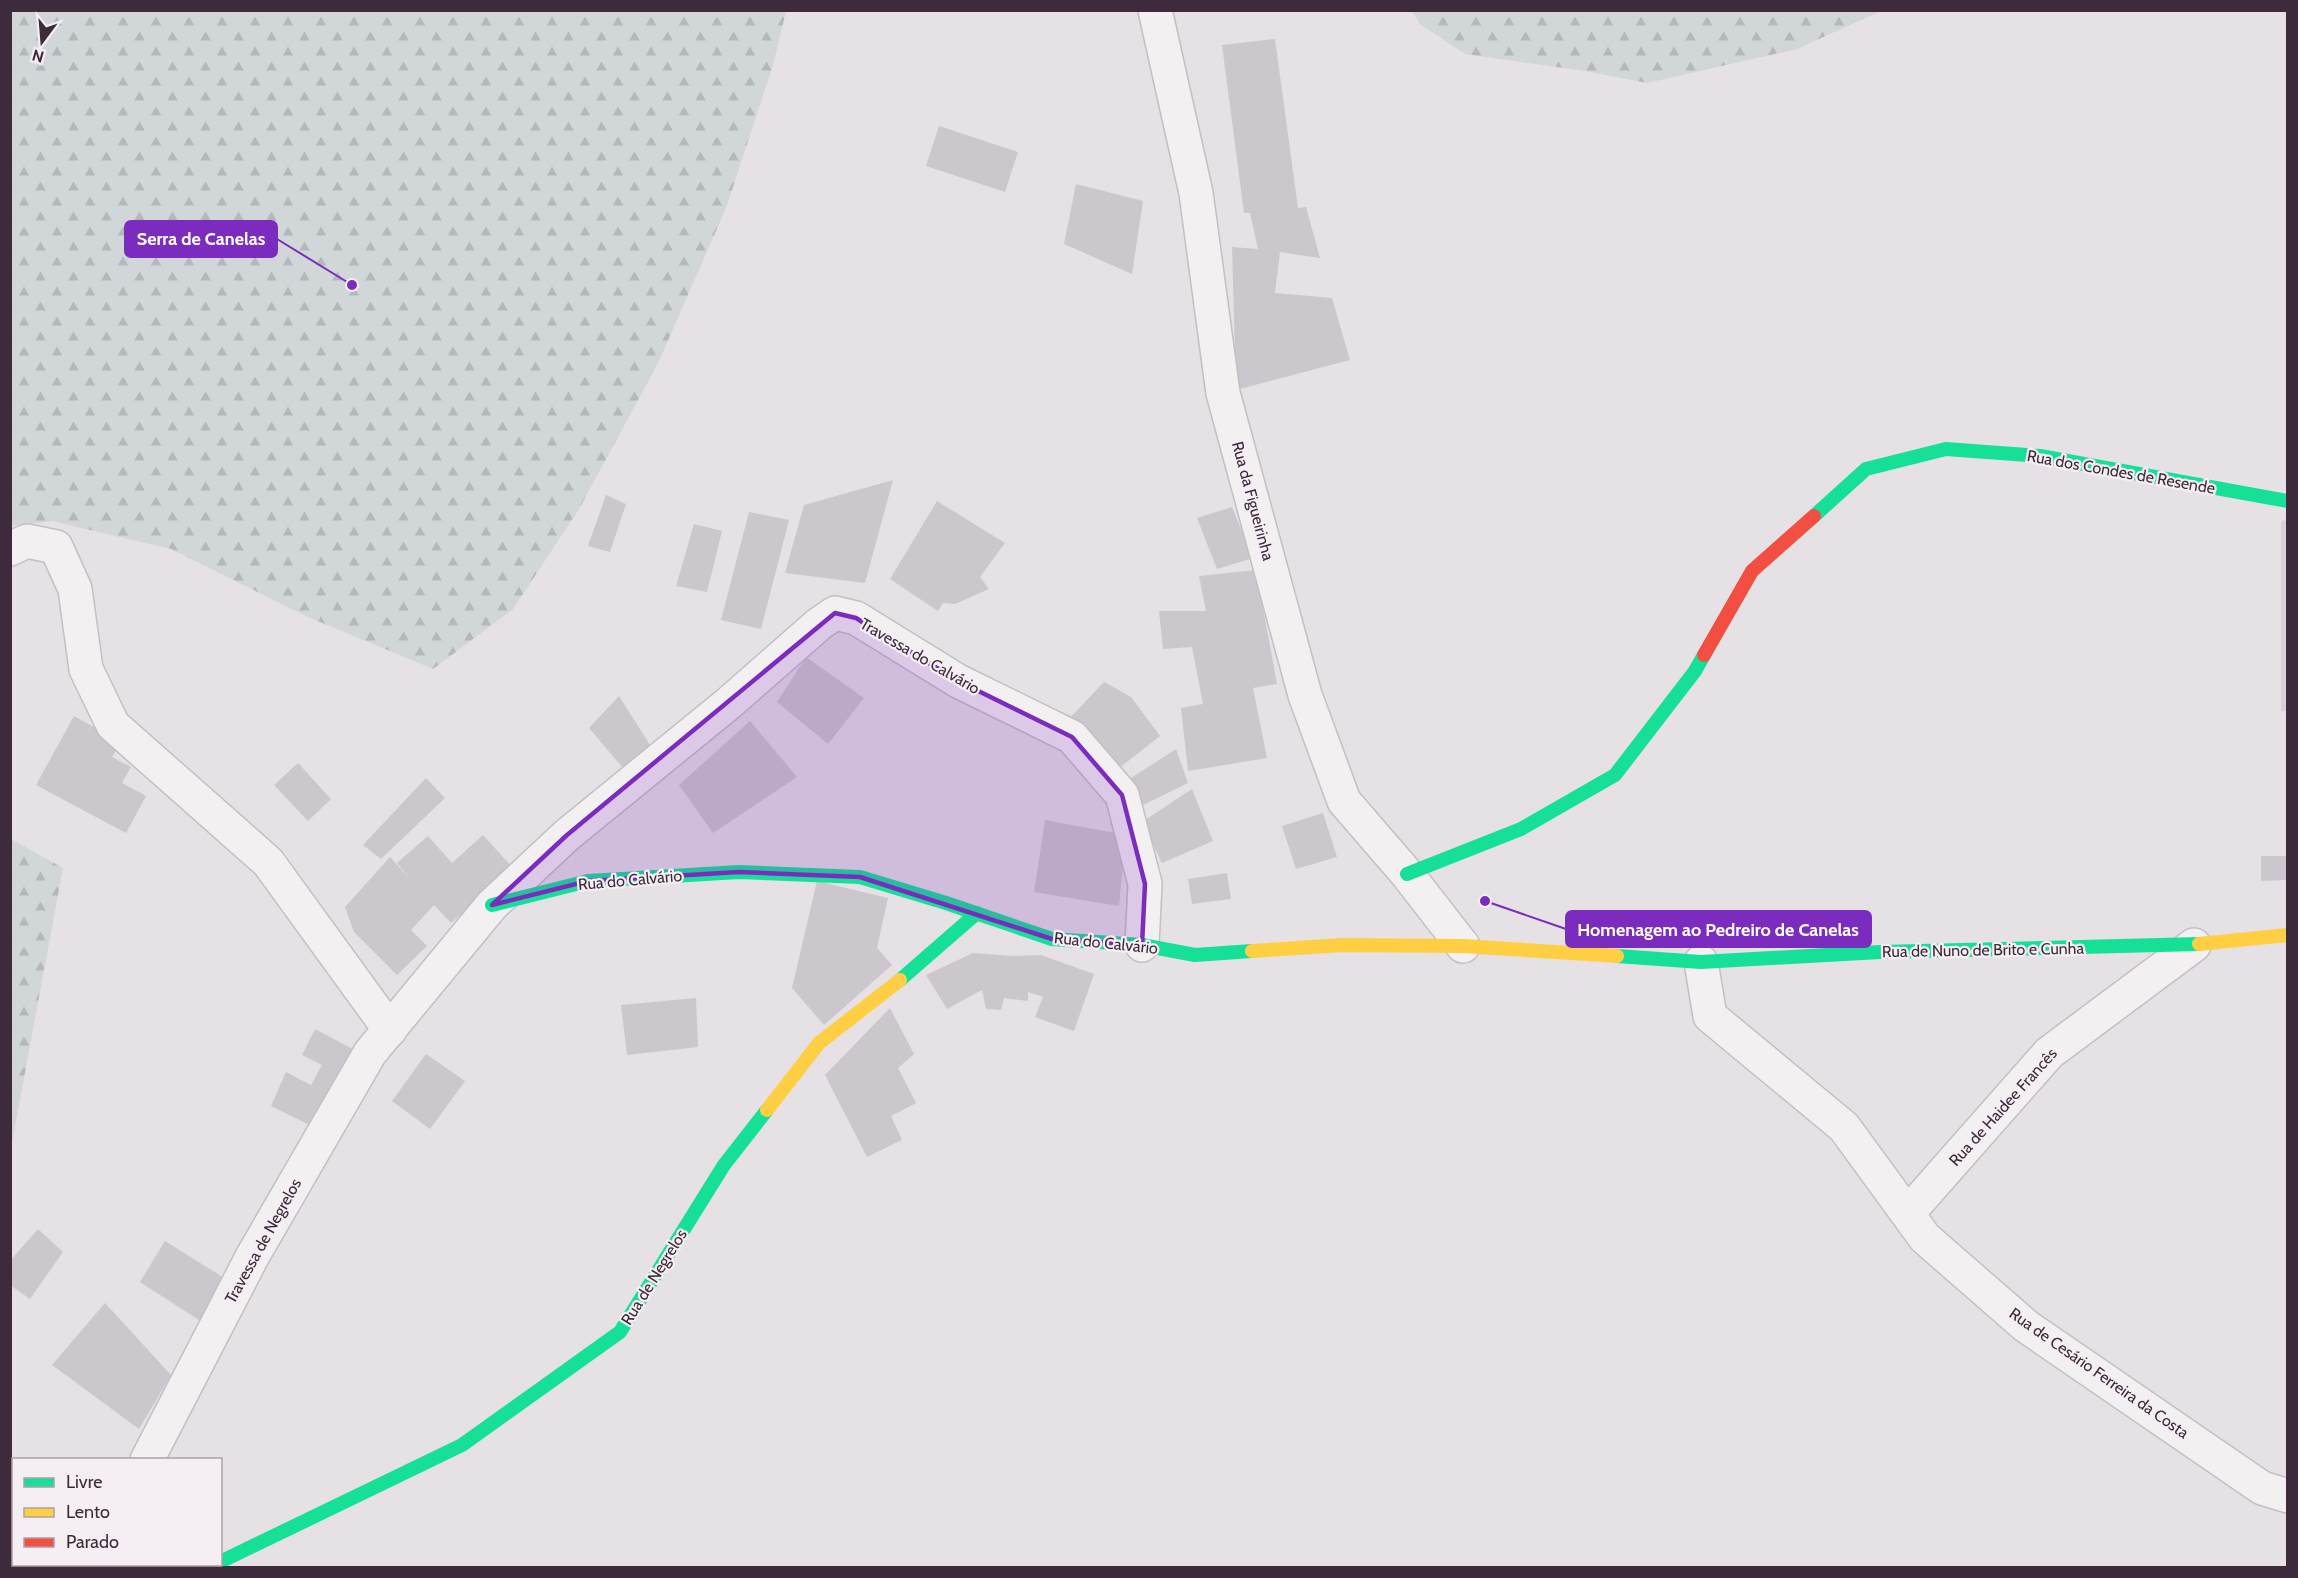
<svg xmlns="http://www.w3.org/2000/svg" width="2298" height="1578" viewBox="0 0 2298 1578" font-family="Cabin,sans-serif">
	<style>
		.built { fill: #d8d0d6 }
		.forest { fill: url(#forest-firs) }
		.building { fill: #ccc7cc }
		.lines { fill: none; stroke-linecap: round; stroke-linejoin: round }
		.street-casing { stroke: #c3bfc3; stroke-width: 36 }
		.street { stroke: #f3f0f2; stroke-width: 33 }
		.fast { stroke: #16e098; stroke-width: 14 }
		.slow { stroke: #ffcf43; stroke-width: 14 }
		.jam { stroke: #f24e42; stroke-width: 14 }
		.marked { fill: #7b2cbf; fill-opacity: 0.2; stroke: #7b2cbf; stroke-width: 4.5; stroke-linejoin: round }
		.labels { text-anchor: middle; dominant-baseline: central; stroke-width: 4.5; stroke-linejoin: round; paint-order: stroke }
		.street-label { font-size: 16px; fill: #3d2a3a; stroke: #f5eff4 }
		.leader { fill: none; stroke: #7b2cbf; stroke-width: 2 }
		.callout-dot { fill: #7b2cbf; stroke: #f5eff4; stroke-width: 2 }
		.callout { fill: #7b2cbf; stroke: #7b2cbf; stroke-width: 2 }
		.callout-label { font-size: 18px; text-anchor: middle; font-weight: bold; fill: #fff }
	</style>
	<defs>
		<pattern id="forest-firs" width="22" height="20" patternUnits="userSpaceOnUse" patternTransform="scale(1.5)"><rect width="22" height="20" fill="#d1d6d9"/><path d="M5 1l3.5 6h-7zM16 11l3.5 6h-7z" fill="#b4b8bb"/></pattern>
	</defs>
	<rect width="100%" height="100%" fill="#e5e1e5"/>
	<polygon class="built" points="2287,520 2288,711 2281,711 2281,521"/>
	<g class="forest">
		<polygon points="10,11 786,11 773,65 726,208 659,361 579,509 513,609 433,669 308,617 171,549 52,521 11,526"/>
		<polygon points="1412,11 1881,11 1797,49 1647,83 1585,71 1465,54 1420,24"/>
		<polygon points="11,839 63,868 11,1148"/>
	</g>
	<g class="building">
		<polygon points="1275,39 1298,208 1306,207 1320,258 1280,252 1275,293 1332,298 1350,360 1236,390 1232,247 1258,249 1250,213 1244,213 1222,45"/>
		<polygon points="939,126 1018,152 1005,192 926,166"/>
		<polygon points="1076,184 1143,201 1132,274 1064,244"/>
		<polygon points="893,480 865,583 785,573 804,505"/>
		<polygon points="606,495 626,504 610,552 588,546"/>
		<polygon points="937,501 1005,543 980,577 989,589 955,604 943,603 938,611 890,579"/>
		<polygon points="1232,507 1253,558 1217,569 1197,518"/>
		<polygon points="749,512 789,520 761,629 721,620"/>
		<polygon points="694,524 722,531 707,592 676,586"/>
		<polygon points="1256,570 1277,684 1253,688 1267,758 1188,771 1181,708 1203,704 1192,647 1163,649 1159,611 1206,611 1199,576"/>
		<polygon points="806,657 864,698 828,744 777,702"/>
		<polygon points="1104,682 1131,697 1160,736 1118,769 1067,721"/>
		<polygon points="619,696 655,753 628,774 589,728"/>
		<polygon points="74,716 121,742 112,757 131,767 122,783 146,796 126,833 36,785"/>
		<polygon points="750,721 797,777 713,833 679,785"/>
		<polygon points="1176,749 1188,783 1143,805 1128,780"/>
		<polygon points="298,763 331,799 308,821 274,785"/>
		<polygon points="426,778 445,798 381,859 363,845"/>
		<polygon points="1192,789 1213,841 1162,863 1142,822"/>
		<polygon points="1323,813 1337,857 1296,869 1282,826"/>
		<polygon points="1045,820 1126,835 1119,906 1034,892"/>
		<polygon points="483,835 513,868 451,923 434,905 411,930 427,946 397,975 354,932 345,907 390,857 410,879 397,863 428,836 452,863"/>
		<polygon points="2261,856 2286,856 2286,880 2261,881"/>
		<polygon points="1227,873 1231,899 1192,904 1188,879"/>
		<polygon points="817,881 888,898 877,948 892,965 824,1025 792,988"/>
		<polygon points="973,953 1013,956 1041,955 1094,974 1074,1031 1035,1017 1043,997 1028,992 1028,1001 1004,998 1001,1010 986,1009 982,990 947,1009 926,975"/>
		<polygon points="696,998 698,1047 627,1055 621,1005"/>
		<polygon points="890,1008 914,1054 898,1068 916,1103 891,1116 902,1140 867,1157 825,1075"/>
		<polygon points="315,1029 362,1054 320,1130 271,1106 286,1072 311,1085 322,1065 302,1055"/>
		<polygon points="426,1054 465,1081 430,1129 392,1101"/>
		<polygon points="38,1229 63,1252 30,1299 10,1285 10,1261"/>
		<polygon points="165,1241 229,1281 202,1322 140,1282"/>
		<polygon points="105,1303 171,1375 139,1429 52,1365"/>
	</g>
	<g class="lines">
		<defs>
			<g id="street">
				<polyline points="1155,10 1196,193 1223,393 1305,695 1344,801 1407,874 1463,946"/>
				<polyline points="10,549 27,541 56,547 75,589 86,669 113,725 268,862 390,1030"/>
				<polyline points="1701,962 1710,1016 1844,1127 1925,1238 2026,1326 2262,1488 2288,1496"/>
				<polyline points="1908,1213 2049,1053 2194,945"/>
				<polyline points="147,1460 252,1257 370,1053 492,905 567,835 729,703 819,624 835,613 856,618 958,681 1072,737 1122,795 1145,884 1142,945"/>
				<polyline points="91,1568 93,1564"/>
			</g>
		</defs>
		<use href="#street" class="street-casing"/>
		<use href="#street" class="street"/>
		<g class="fast">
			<polyline points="1814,516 1866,469 1946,449 2040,456 2288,501"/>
			<polyline points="1407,874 1521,829 1615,775 1695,671 1704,655"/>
			<polyline points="492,905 588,881 739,872 860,877 946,903 1052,939 1142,945 1195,955 1252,951"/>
			<polyline points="1617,956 1701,962 1880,952 2199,944"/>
			<polyline points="900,980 977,913"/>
			<polyline points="220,1562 462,1445 620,1332 724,1165 767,1110"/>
		</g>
		<g class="slow">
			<polyline points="2199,944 2288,935"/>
			<polyline points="1252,951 1343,945 1463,946 1617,956"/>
			<polyline points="767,1110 819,1043 900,980"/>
		</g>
		<polyline class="jam" points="1704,655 1752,571 1814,516"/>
	</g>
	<path class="marked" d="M 835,613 L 856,618 L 958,681 L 1072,737 L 1122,795 L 1145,884 L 1142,945 L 1052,939 L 860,877 L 739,872 L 588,881 L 492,905 L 567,835 Z"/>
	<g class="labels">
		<g class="street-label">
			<text transform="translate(2121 472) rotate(10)">Rua dos Condes de Resende</text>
			<text transform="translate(1253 501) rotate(75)">Rua da Figueirinha</text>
			<text transform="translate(920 656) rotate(30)">Travessa do Calvário</text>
			<text transform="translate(630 880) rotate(-5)">Rua do Calvário</text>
			<text transform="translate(1106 943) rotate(6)">Rua do Calvário</text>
			<text transform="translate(1983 950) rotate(-1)">Rua de Nuno de Brito e Cunha</text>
			<text transform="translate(2003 1107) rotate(-48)">Rua de Haidee Francês</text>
			<text transform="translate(263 1241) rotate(-61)">Travessa de Negrelos</text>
			<text transform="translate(654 1277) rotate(-58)">Rua de Negrelos</text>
			<text transform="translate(2099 1373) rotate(35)">Rua de Cesário Ferreira da Costa</text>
		</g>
	</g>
	<path class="leader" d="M352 285L277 239M1485 901L1566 929"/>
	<g class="callout-dot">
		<circle cx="352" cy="285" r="6"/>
		<circle cx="1485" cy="901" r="6"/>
	</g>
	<g class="callout">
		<rect x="125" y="221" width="152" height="36" rx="6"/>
		<rect x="1566" y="911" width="305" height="36" rx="6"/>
	</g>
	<g class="callout-label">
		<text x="201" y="245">Serra de Canelas</text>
		<text x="1718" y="936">Homenagem ao Pedreiro de Canelas</text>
	</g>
	<rect width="2298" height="1578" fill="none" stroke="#3d2a3a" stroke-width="24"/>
	<rect x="12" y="1458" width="210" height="108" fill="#f5eff4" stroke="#aba0aa" stroke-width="1.5"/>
	<rect x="24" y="1478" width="30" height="9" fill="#16e098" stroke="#aba0aa" stroke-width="1.5"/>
	<text x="66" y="1488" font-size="18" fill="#3d2a3a">Livre</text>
	<rect x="24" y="1508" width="30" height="9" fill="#ffcf43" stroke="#aba0aa" stroke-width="1.5"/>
	<text x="66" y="1518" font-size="18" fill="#3d2a3a">Lento</text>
	<rect x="24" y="1538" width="30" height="9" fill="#f24e42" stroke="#aba0aa" stroke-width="1.5"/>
	<text x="66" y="1548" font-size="18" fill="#3d2a3a">Parado</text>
	<g transform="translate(42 42) rotate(196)" stroke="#f5eff4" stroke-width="4.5" paint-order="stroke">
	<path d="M0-4.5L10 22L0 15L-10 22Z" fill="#3d2a3a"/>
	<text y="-9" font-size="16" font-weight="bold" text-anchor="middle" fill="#3d2a3a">N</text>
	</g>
</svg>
